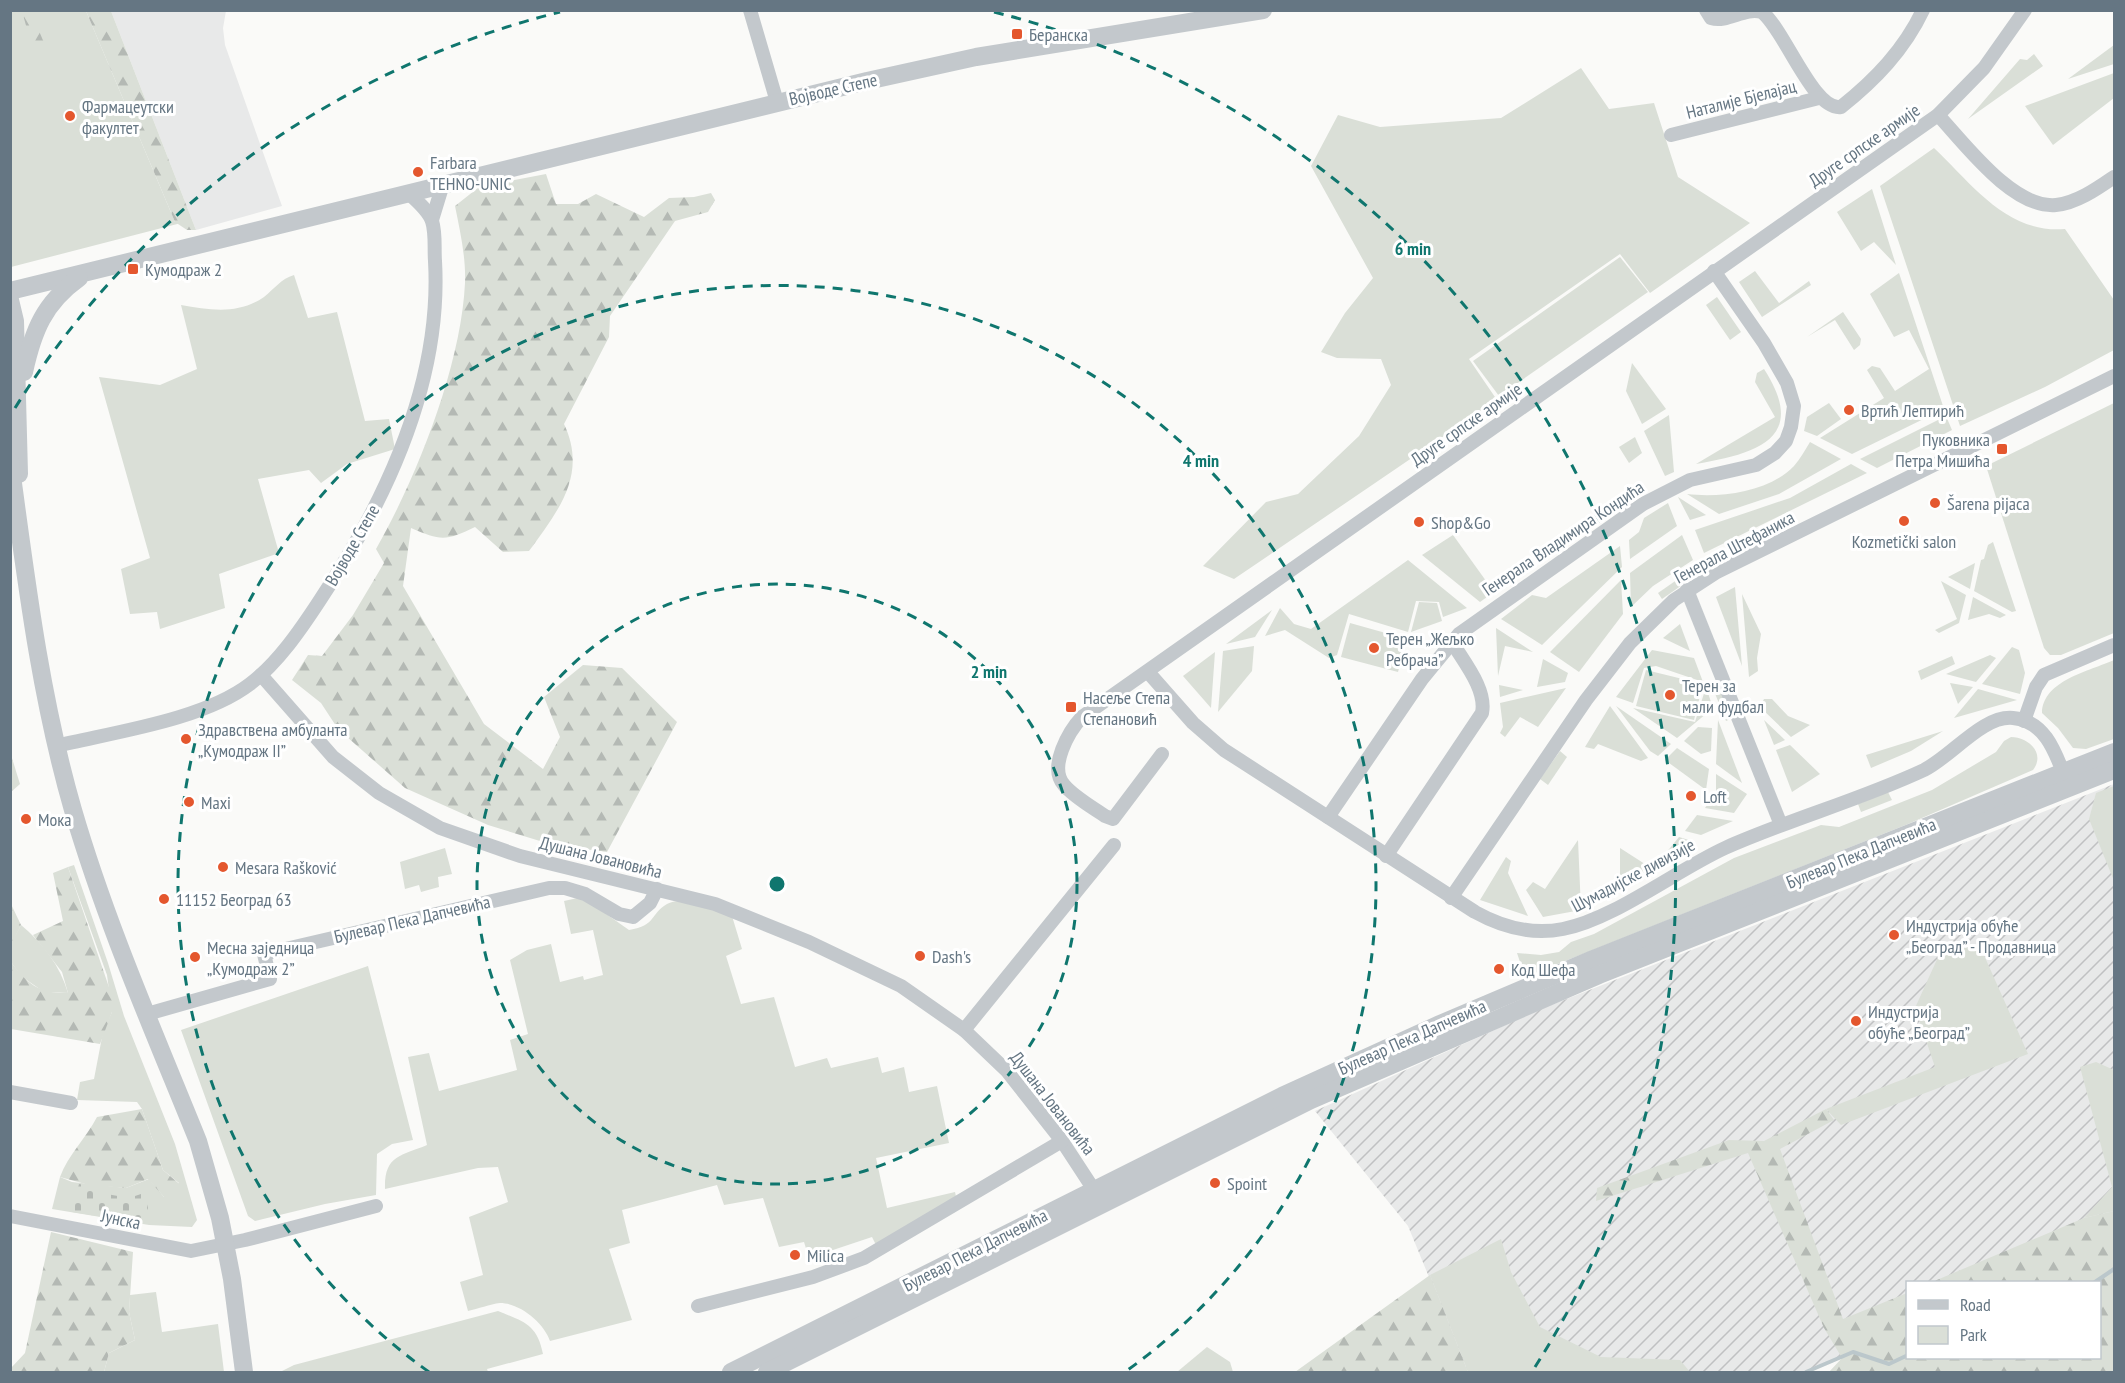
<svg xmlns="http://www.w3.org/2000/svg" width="2125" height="1383" viewBox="0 0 2125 1383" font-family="'PT Sans Narrow',sans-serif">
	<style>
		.built { fill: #e8e9e9 }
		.industrial { fill: url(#industrial-furrows) }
		.green { fill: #dadfd7 }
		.forest { fill: url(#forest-firs) }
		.cemetery { fill: url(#cemetery-stones) }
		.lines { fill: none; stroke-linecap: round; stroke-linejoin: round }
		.stream { stroke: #bbc7cb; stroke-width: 4 }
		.minor { stroke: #c3c8cc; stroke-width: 14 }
		.tertiary { stroke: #c3c8cc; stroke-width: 18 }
		.ring { fill: none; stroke: #0f766e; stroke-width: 3; stroke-dasharray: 10 8 }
		.poi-dot { fill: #e4572e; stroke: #fff; stroke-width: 2 }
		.labels { text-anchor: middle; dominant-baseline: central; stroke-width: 6; stroke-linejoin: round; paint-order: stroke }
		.poi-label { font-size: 18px; fill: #657683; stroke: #fff; text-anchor: start }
		.street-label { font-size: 18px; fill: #657683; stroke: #fff }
		.centre { fill: #0f766e; stroke: #fff; stroke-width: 3 }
		.ring-label { font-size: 18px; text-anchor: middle; font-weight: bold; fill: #0f766e; stroke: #fff; stroke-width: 6; stroke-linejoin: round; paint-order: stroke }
	</style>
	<defs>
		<pattern id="industrial-furrows" width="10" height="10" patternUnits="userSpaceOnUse" patternTransform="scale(1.5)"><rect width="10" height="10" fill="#e8e9e9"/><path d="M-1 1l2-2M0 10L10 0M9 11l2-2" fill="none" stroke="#c0c1c2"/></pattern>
		<pattern id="forest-firs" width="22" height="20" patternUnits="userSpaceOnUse" patternTransform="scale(1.5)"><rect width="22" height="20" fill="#dadfd7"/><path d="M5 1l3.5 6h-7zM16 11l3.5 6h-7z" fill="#b4b9b4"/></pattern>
		<pattern id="cemetery-stones" width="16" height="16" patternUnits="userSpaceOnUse" patternTransform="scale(1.5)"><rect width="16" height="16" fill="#dadfd7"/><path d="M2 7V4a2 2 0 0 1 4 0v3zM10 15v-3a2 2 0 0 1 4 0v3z" fill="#b4b9b4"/></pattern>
	</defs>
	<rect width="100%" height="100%" fill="#fafaf8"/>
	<polygon class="built" points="111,11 226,11 223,28 225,45 282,206 196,230"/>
	<polygon class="industrial" points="2114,784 2114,1266 2091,1282 1908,1282 1907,1355 1853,1352 1806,1372 1468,1372 1408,1226 1315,1111 1541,1009"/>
	<g class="green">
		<polygon points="11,11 86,11 175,222 185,222 11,267"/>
		<polygon points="2114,45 2114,64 2068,79"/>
		<polygon points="2034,54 2043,66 1968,119 2020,59 2027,60"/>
		<polygon points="1581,68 1609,109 1654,103 1678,177 1750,223 1650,293 1620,254 1469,359 1497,400 1234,579 1203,566 1266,502 1298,494 1359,436 1391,385 1381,359 1337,358 1321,352 1345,313 1373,278 1311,166 1338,115 1380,127 1501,118"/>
		<polygon points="2114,73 2114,98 2053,145 2025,106"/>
		<path d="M 1934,148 C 1972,184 2007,234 2065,229 L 2114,300 L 2114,350 L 2045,387 L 1960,426 L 1880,186 Z"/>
		<polygon points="1872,189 1896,265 1874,242 1861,251 1837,212"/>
		<polygon points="1620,257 1648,292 1499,396 1473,361"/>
		<polygon points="1755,271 1779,303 1809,281 1811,285 1762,317 1739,282"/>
		<polygon points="1899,273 1944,409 1852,454 1820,438 1884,398 1867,370 1872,366 1880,368 1895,391 1929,369 1909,330 1894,337 1870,294"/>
		<path d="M 294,275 L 308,318 L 337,312 L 365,421 L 389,419 L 395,449 L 347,464 L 321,483 L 309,470 L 258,479 L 279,553 L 219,574 L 225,608 L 160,629 L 157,612 L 130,614 L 121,569 L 150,558 L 99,377 L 160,385 L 197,369 L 181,305 C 210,310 238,315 264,297 C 275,288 281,279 294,275 Z"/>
		<polygon points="1717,297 1741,332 1730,340 1706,305"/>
		<polygon points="1843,312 1861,339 1860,345 1854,350 1835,320 1807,337"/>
		<polygon points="1632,363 1666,409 1642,424 1626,391"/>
		<path d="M 1764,369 C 1810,440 1754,454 1696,464 L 1775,417 L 1755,382 L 1757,373 Z"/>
		<polygon points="1829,403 1841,419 1817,436 1804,431 1807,417"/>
		<polygon points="2114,403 2114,633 2061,655 2050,655 2044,648 1986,466"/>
		<polygon points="1669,415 1674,472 1665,476 1644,431"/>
		<polygon points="1946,416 1952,430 1877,468 1860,459"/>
		<polygon points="1635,437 1642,453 1629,463 1619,447"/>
		<path d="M 1810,442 L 1841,459 L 1779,494 L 1719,514 L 1687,494 C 1721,498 1769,492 1794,466 C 1800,459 1805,450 1810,442 Z"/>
		<polygon points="1851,464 1867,473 1704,553 1695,530 1790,498"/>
		<polygon points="1678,497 1706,515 1690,520"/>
		<polygon points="1668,503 1677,526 1630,559 1629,540 1639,532 1644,518"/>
		<polygon points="1453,535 1494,592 1480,602 1422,555"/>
		<polygon points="1682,535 1693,560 1653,586 1631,607 1630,573"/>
		<polygon points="1993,542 2016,611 2012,612 1974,591 1981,560 1984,559 1988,545"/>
		<polygon points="1620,546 1622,567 1542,645 1501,619 1532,595 1546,598"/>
		<polygon points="1408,560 1467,608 1443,617 1439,602 1416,601 1408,632 1349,614 1337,655 1329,658 1285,630 1265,636 1280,608 1294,624 1311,629"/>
		<polygon points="1975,563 1970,589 1948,577"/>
		<polygon points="1691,570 1698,574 1662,599 1658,593"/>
		<polygon points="1621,580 1623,614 1579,672 1550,652"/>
		<polygon points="1941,581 1966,595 1959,623 1939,633 1935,630 1957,619"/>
		<polygon points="1735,587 1742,666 1716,597"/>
		<polygon points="1742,594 1761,634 1757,658 1758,671 1749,677"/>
		<polygon points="1973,597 2006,615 2000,618 1989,614 1968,620"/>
		<polygon points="1419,602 1437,603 1442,621 1411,632"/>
		<polygon points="1272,610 1255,637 1226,644"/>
		<polygon points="1350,623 1407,639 1398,672 1341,657"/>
		<polygon points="1680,624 1690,651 1663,638"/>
		<polygon points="1496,628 1533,652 1505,646 1498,676"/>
		<polygon points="1254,646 1252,671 1218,712 1223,651"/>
		<polygon points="2012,647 2019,650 2025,673 2020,694 1982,684"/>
		<polygon points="1652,650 1694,658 1703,682 1656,666 1644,668 1633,703 1616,697"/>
		<polygon points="1215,652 1211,708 1183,676"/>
		<polygon points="1990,655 1996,658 1976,682 1946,674"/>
		<polygon points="1952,656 1955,664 1921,680 1918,671"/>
		<polygon points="1543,659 1568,673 1565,682 1537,687"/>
		<path d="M 2114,660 L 2114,739 L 2086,749 L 2073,748 L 2058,728 L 2042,713 C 2043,680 2090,671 2114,660 Z"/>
		<polygon points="1646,670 1703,684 1694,720 1636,706"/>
		<polygon points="1720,683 1733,718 1726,721 1712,686"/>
		<polygon points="1950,683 1973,687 1958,704"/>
		<polygon points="1499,685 1523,690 1500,697"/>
		<polygon points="1706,687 1713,708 1677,738 1633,708 1695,722"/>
		<polygon points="1566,688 1538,727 1520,717 1505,737 1500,733 1503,727 1500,703"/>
		<polygon points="1978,689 2017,700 1954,718"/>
		<polygon points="1764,699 1772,699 1788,716 1810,725 1791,737 1760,707"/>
		<polygon points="1610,706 1648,758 1641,761 1598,744 1594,749 1585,747"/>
		<polygon points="1616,706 1671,744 1658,756 1650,751"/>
		<polygon points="1718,720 1742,783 1716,764"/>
		<polygon points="1764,720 1785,740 1774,745"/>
		<polygon points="1698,727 1712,728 1711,751 1701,754 1684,741"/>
		<polygon points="1943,731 1911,751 1871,768 1866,755"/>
		<path d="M 2011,737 C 2028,737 2046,753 2033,770 L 1908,824 L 1525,977 L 1517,953 L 1541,955 L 1559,952 L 1571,942 L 1594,934 L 1734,858 L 1821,825 L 1839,827 L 1932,790 L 1996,752 L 2004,741 Z"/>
		<polygon points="1790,745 1820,774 1792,792 1776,750"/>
		<polygon points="1677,748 1709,769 1706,790 1665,760"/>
		<polygon points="1560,751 1567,757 1548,785 1540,779"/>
		<polygon points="1716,774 1747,794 1734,813 1705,808 1716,793"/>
		<polygon points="2114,786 2114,881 2089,819 2096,793"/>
		<polygon points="1888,792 1892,800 1861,812 1858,804"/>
		<polygon points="1697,815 1733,821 1701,835 1685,831"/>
		<path d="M 1679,837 L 1692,841 C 1671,849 1667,862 1648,875 Z"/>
		<polygon points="1578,840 1581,910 1543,917 1526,890 1533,882 1545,889"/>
		<polygon points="445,848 452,874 438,877 439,887 421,892 419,885 405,889 400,862"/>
		<polygon points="1620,848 1648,866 1640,880 1626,888 1620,885"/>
		<polygon points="1506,857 1511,861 1508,873 1528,916 1480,900"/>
		<polygon points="74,865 108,963 124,1016 175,1144 197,1220 192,1227 149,1225 52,1209 60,1177 72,1182 126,1188 149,1179 164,1197 179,1183 163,1170 142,1109 137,1102 77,1100 80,1082 94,1079 103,1032 112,1012 107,975 68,867"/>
		<path d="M 582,897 L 629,930 C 657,925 649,915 667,904 C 684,894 715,911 732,916 L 742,949 L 726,956 L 741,1004 L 774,997 L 795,1067 L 827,1058 L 831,1068 L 878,1057 L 882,1073 L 904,1067 L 909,1092 L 937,1086 L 949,1143 L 876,1158 L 887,1208 L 955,1192 L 957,1201 L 876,1245 L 872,1237 L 809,1258 L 804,1242 L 779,1247 L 763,1198 L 724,1205 L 717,1185 L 622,1210 L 630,1243 L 609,1249 L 632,1320 L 550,1341 C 544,1323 520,1303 500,1303 C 490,1304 478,1309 468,1311 L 460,1282 L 483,1275 L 469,1217 L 508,1202 L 498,1167 L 478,1168 L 385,1189 C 384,1155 401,1156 427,1145 L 408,1057 L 429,1053 L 439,1091 L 517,1070 L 510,1040 L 528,1034 L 510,960 L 527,950 L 551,944 L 560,982 L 583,976 L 584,980 L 603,975 L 593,930 L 571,934 L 564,901 Z"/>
		<path d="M 21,925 C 43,943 60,966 68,993 L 44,992 L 21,976 L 11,962 L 10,946 Z"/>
		<polygon points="1979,944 2028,1054 1841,1125 1826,1109 1935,1067 1915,1008 1939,955"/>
		<polygon points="368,966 413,1140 392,1144 377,1154 376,1195 325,1204 255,1221 248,1216 181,1030"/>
		<polygon points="2096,1062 2114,1070 2114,1211 2084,1218 2112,1187 2080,1067"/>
		<polygon points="1501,1239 1511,1272 1540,1327 1601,1357 1680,1360 1690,1372 1468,1372 1430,1275"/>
		<polygon points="156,1292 162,1332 218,1324 224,1372 104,1372 109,1353 135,1340 129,1312 130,1295"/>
		<path d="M 498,1311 C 524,1322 537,1324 543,1354 L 487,1369 L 488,1372 L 280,1372 L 294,1365 Z"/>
		<polygon points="1207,1347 1230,1362 1233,1372 1177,1372"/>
	</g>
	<g class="forest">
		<polygon points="22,11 37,11 39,31 45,45 42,60 35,58"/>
		<polygon points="86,11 111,11 196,230 187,230 175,222"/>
		<path d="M 546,174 L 556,204 L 578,204 L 596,194 L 644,217 L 669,198 L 694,197 L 711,193 L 715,200 L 708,212 L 675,221 L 610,316 L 609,337 L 564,424 C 588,475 558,511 529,551 L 503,552 L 475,527 C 446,541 441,541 411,528 L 403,586 L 484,724 L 543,769 L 560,737 L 544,697 L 583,665 L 622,668 L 677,722 L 607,852 L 553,845 L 488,825 L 405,788 L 338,729 L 321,703 L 292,680 L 308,655 L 322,656 L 353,615 L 384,563 L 376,549 C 417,477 461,366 465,283 C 466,257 460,231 455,206 L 479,187 Z"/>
		<polygon points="11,755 20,784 11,792 10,792"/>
		<path d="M 68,867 L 112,996 L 112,1012 L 100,1044 L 11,1029 L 11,962 C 27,984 40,994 68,993 L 62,972 L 33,935 L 63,921 L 53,873 Z"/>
		<polygon points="10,902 21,925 11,946 10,946"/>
		<path d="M 142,1109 L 163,1170 L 183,1187 L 181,1196 L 175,1199 L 164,1197 L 148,1179 L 126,1188 L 89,1185 L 60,1177 C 68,1155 86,1138 97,1117 Z"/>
		<polygon points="1826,1109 1834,1120 1780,1149 1843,1319 1907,1293 1908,1358 2100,1358 2100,1282 1932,1282 2084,1218 2114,1211 2114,1372 1829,1372 1842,1358 1824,1328 1748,1153 1596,1201 1597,1188 1729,1140 1764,1141"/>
		<polygon points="51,1232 133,1252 129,1312 135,1340 109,1353 104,1372 11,1372 11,1368 25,1353"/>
		<polygon points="1430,1275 1468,1372 1295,1372"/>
	</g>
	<polygon class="cemetery" points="79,1184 99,1188 101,1193 129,1198 144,1193 148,1208 141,1223 72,1212"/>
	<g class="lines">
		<g class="stream">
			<polyline points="2095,1282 2114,1269"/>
			<polyline points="1806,1372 1853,1352 1889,1364 1908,1355"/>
		</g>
		<g class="minor">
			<polyline points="750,10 777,102"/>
			<path d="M 1706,10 L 1711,18 C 1728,23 1744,7 1762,12 C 1785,30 1813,111 1841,107 C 1875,80 1904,50 1923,10"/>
			<path d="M 1938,115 C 1965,144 2013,209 2056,205 C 2077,203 2098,188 2114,177"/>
			<polyline points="1671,135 1819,98"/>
			<polyline points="432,220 443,184"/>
			<polyline points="1687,590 1781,825"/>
			<path d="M 1148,672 L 1193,723 L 1224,750 L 1475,912 C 1502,927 1533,935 1563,929 C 1614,919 1675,871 1725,848 C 1790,819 1860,800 1924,770 C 1952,756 1983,715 2013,718 C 2046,721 2056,754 2066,780"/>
			<polyline points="261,675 333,757 379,793 440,828 520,856 715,904 809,942 901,986 964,1030 1007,1071 1062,1141 1098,1196"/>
			<polyline points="2024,721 2036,687 2044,675 2114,645"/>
			<path d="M 56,746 C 114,732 203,720 250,684 C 278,663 301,629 320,600 C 386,501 442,383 435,261 C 434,249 436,233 432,221 C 428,210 417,201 408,193"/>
			<path d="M 1162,754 L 1113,819 L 1105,816 C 1092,807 1074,797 1064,785 C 1048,767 1069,731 1082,717 L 1938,115 L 1984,68 L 2025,10"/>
			<polyline points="1328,817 1422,679 1459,634 1643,504 1690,480 1756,465 1775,453 1786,441 1791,427 1794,406 1787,383 1764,343 1714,271"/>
			<path d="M 1386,856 L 1482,713 C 1487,689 1463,661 1452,642"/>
			<polyline points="1451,898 1586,700 1630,643 1674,600 1717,572 2114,376"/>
			<polyline points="147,1014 270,979 264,954 549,888 565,888 585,894 619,914 633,917 650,903 657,889"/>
			<polyline points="964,1030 1114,845"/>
			<polyline points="10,1092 71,1103"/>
			<polyline points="10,1216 191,1251 245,1240 376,1206"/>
			<polyline points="698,1306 813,1277 864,1258 1062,1141"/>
		</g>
		<g class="tertiary">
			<polyline points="10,291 867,81 976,57 1263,10"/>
			<polyline points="10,300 15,321 19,474"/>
			<path d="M 24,372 C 33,331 44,303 79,278"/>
			<path d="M 10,461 C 26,579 40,696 73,810 C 106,923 154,1032 198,1141 L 220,1218 L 232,1279 L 244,1372"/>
			<polyline points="731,1372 1282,1096 1440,1024 1593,959 2114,752"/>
			<polyline points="767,1372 1311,1100 1599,975 2114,770"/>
		</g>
	</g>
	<g class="ring">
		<circle cx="777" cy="884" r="300"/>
		<path d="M429 1372A599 599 0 1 1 1125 1372"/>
		<path d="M15 408A899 899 0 0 1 560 12M994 12A899 899 0 0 1 1535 1367"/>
	</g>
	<g class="poi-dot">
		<rect x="1011" y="28" width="12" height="12" rx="3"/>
		<circle cx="70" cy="116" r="6"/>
		<circle cx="418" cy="172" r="6"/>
		<rect x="127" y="263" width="12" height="12" rx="3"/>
		<circle cx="1849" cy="410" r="6"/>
		<rect x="1996" y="443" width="12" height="12" rx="3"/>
		<circle cx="1935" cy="503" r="6"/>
		<circle cx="1904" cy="521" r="6"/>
		<circle cx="1419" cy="522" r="6"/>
		<circle cx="1374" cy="648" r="6"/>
		<circle cx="1670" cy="695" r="6"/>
		<rect x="1065" y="701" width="12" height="12" rx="3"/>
		<circle cx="186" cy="739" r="6"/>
		<circle cx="1691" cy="796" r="6"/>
		<circle cx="189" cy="802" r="6"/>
		<circle cx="26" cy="819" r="6"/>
		<circle cx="223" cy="867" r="6"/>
		<circle cx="164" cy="899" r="6"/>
		<circle cx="1894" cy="935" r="6"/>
		<circle cx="920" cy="956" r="6"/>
		<circle cx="195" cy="957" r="6"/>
		<circle cx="1499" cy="969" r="6"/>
		<circle cx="1856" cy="1021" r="6"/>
		<circle cx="1215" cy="1183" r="6"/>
		<circle cx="795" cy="1255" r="6"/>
	</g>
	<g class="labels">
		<g class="poi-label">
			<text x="1029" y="34">Беранска</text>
			<text x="82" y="106">Фармацеутски<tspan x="82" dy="21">факултет</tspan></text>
			<text x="430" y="162">Farbara<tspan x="430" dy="21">TEHNO-UNIC</tspan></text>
			<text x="145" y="269">Кумодраж 2</text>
			<text x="1861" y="410">Вртић Лептирић</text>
			<text x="1990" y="439" text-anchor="end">Пуковника<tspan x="1990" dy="21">Петра Мишића</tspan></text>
			<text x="1947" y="503">Šarena pijaca</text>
			<text x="1431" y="522">Shop&amp;Go</text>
			<text x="1904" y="541" text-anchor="middle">Kozmetički salon</text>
			<text x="1386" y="638">Терен „Жељко<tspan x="1386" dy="21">Ребрача”</tspan></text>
			<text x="1682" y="685">Терен за<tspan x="1682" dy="21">мали фудбал</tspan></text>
			<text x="1083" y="697">Насеље Степа<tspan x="1083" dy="21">Степановић</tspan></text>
			<text x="198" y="729">Здравствена амбуланта<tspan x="198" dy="21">„Кумодраж II”</tspan></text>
			<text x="1703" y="796">Loft</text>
			<text x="201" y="802">Maxi</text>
			<text x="38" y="819">Мока</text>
			<text x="235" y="867">Mesara Rašković</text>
			<text x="176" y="899">11152 Београд 63</text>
			<text x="1906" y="925">Индустрија обуће<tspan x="1906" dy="21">„Београд” - Продавница</tspan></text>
			<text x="207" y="947">Месна заједница<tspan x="207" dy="21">„Кумодраж 2”</tspan></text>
			<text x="932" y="956">Dash's</text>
			<text x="1511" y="969">Код Шефа</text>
			<text x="1868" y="1011">Индустрија<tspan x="1868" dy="21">обуће „Београд”</tspan></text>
			<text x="1227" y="1183">Spoint</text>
			<text x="807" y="1255">Milica</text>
		</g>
		<g class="street-label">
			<text transform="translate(833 89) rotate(-13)">Војводе Степе</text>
			<text transform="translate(1741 99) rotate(-14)">Наталије Бјелајац</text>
			<text transform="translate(1864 145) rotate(-35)">Друге српске армије</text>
			<text transform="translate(1466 424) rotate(-35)">Друге српске армије</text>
			<text transform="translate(1563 538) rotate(-34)">Генерала Владимира Кондића</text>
			<text transform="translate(352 545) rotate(-60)">Војводе Степе</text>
			<text transform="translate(1734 547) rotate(-28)">Генерала Штефаника</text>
			<text transform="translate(1861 853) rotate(-22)">Булевар Пека Дапчевића</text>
			<text transform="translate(601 857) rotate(14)">Душана Јовановића</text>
			<text transform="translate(1633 875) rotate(-28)">Шумадијске дивизије</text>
			<text transform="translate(412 919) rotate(-13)">Булевар Пека Дапчевића</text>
			<text transform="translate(1412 1037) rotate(-24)">Булевар Пека Дапчевића</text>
			<text transform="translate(1053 1103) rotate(52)">Душана Јовановића</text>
			<text transform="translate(121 1219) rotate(12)">Јунска</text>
			<text transform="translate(975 1250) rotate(-27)">Булевар Пека Дапчевића</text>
		</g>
	</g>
	<circle cx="777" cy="884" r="9" class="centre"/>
	<g class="ring-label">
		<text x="1413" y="255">6 min</text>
		<text x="1201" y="467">4 min</text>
		<text x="989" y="678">2 min</text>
	</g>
	<rect width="2125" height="1383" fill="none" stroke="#657683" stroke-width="24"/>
	<rect x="1906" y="1281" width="195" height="78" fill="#ffffff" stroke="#c1c8cd" stroke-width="1.5"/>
	<rect x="1918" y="1300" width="30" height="9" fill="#c3c8cc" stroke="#c1c8cd" stroke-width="1.5"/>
	<text x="1960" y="1311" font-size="18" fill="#657683">Road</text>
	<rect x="1918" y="1326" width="30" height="18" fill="#dadfd7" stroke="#c1c8cd" stroke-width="1.5"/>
	<text x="1960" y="1341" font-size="18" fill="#657683">Park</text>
</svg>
